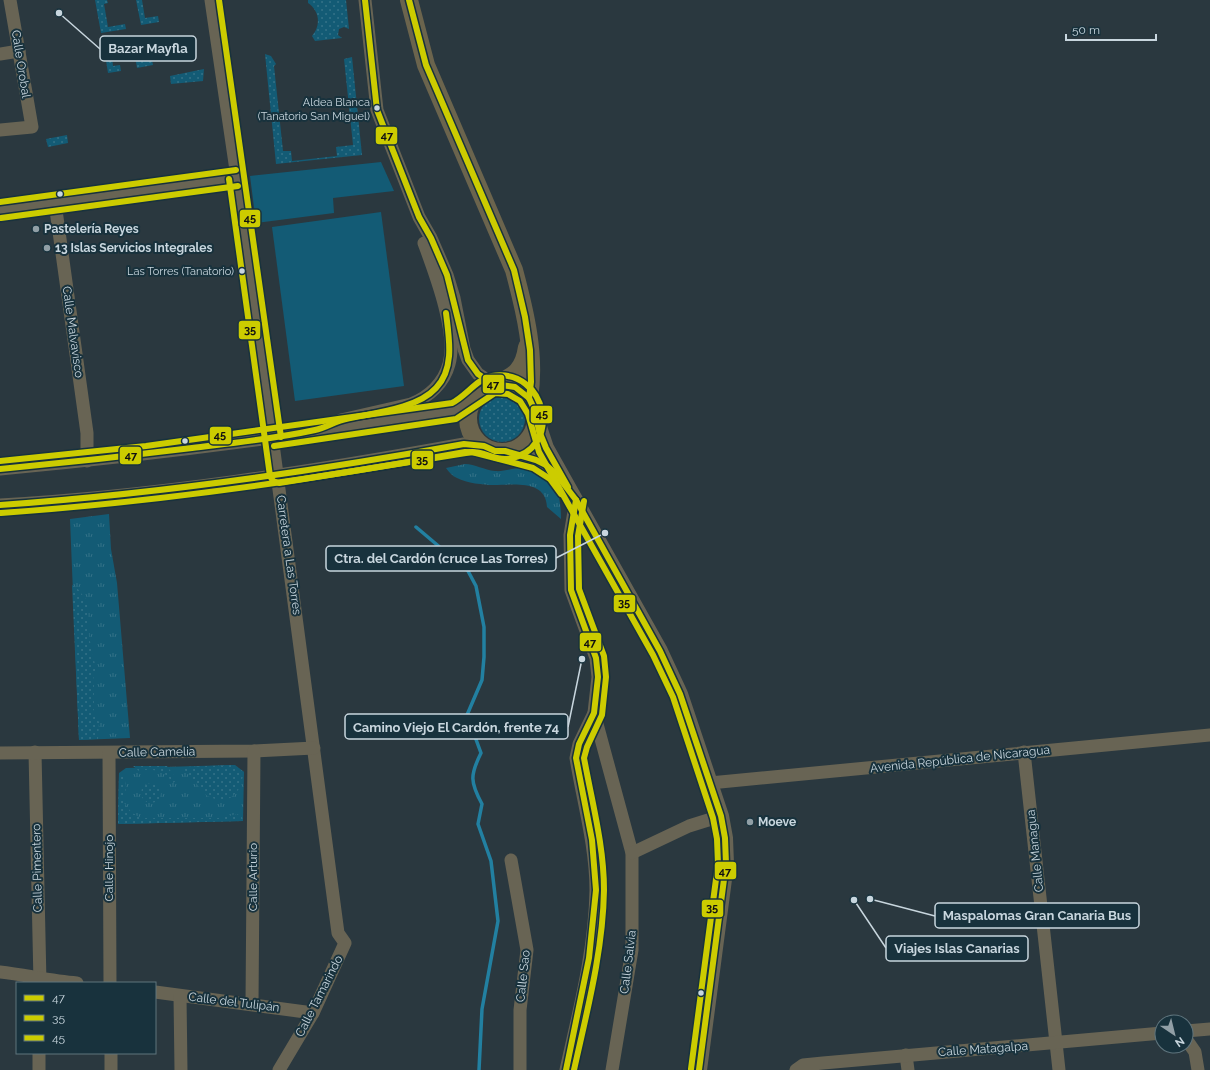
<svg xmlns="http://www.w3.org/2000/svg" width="1210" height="1070" viewBox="0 0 1210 1070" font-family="Raleway,sans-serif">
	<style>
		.grass { fill: #135b75 }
		.park { fill: url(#park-tufts) }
		.garden { fill: url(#garden-dots) }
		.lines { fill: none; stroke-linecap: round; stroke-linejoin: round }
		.stream { stroke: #2280a1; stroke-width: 3.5 }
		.minor { stroke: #686454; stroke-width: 13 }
		.tertiary { stroke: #686454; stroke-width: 16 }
		.secondary { stroke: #6b644d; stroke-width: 18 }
		.bus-1-casing { stroke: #18323d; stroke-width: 9 }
		.bus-2-casing { stroke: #18323d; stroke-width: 9 }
		.bus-3-casing { stroke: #18323d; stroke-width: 9 }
		.bus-1 { stroke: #cc0; stroke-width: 6 }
		.bus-2 { stroke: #cc0; stroke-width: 6 }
		.bus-3 { stroke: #cc0; stroke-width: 6 }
		.bus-dot { fill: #c8d6de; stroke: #18323d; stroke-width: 1.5 }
		.poi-dot { fill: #919fa6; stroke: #18323d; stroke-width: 1.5 }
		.labels { text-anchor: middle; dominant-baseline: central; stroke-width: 4; stroke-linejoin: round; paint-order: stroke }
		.bus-label { font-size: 11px; fill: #c8d6de; stroke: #18323d; text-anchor: end }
		.street-label { font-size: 12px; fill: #c8d6de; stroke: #18323d }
		.poi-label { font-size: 12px; font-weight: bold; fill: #c8d6de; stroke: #18323d; text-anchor: start }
		.leader { fill: none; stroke: #c8d6de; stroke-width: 1.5 }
		.callout-dot { fill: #c8d6de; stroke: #18323d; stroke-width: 1.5 }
		.callout { fill: #18323d; stroke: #c8d6de; stroke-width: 1.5 }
		.callout-label { font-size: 13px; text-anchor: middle; font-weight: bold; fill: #c8d6de }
		.line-badge { stroke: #18323d; stroke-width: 1.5 }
		.pale-badge-label { font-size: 11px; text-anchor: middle; font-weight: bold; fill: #111 }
	</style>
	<defs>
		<pattern id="park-tufts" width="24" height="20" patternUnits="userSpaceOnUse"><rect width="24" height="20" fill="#135b75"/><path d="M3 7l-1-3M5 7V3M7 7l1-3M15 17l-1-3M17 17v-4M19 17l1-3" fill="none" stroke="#347288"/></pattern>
		<pattern id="garden-dots" width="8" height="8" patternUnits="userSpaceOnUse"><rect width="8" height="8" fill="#135b75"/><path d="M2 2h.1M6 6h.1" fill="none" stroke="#347288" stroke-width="1.8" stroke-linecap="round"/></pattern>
	</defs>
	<rect width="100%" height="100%" fill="#2a383f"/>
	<g class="grass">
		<polygon points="381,162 394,191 333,198 334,213 256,223 250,176"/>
		<polygon points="381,212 404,386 295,401 272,227"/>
	</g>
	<g class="park">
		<path d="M 465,464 C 475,464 484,470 495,471 C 505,472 515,467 525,468 C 556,469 561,495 561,519 L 547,507 C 546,479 513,485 494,485 C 483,485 467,483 457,478 C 452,476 449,472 446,468 Z"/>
		<polygon points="109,514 111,549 117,583 130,738 79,740 70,519"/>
		<polygon points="234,765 244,772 243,821 118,824 119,773 126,768"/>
	</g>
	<g class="garden">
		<polygon points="95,0 107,0 108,3 104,4 108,27 125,24 126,29 101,33"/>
		<polygon points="136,0 142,0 145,18 158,16 159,22 141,25"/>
		<path d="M 308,0 L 346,0 L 349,29 L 344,27 L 339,29 L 338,35 L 342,38 L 315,41 L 312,36 C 321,26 320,11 308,3 Z"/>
		<polygon points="140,42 143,61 152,60 153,65 137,68 133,44"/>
		<polygon points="104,48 111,48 113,66 120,65 121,71 108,73"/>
		<polygon points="265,54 271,56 276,64 274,66 283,151 291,151 292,161 337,156 336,147 353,145 344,59 352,57 362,155 276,164"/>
		<polygon points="204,69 203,81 171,84 170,76"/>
		<polygon points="67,135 68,143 48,147 46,139"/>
		<circle cx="502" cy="419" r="23"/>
		<polygon points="72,585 77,588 88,602 89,637 96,669 92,683 94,684 94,710 92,711 99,722 98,739 79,740"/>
		<polygon points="235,765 244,772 240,787 236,793 230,798 218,800 207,796 182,767"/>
		<path d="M 133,766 L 167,766 L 177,780 L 173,783 C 164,770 154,768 139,771 Z"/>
		<polygon points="119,773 124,775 126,787 124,803 132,813 141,818 220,818 237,814 242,817 243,821 118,824"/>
		<circle cx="151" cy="793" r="10"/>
	</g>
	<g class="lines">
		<path class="stream" d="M 416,527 L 468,571 L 476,586 L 484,627 L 484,657 L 482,680 L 467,715 L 481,753 C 470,775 470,782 482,804 L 478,824 L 491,861 L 498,921 L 482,1009 L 479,1070"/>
		<g class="minor">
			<polyline points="211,0 242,211 338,933 345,943 313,1013 279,1070"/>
			<polyline points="365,0 377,110 419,217 431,238 447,275 454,298 464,349 468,360 478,374 493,384"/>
			<polyline points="0,54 19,51"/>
			<polyline points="0,130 32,127 10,0"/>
			<polyline points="55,203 87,433 87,461"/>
			<polyline points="0,210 237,178"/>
			<path d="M 341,420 L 411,404 C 429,397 444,383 449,364 C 458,333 435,273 424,243"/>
			<path d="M 0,469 C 152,455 303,435 454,411 L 472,401"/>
			<path d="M 0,505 C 156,496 311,472 464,444 L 484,446"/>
			<polyline points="594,713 632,853 632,950 612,1070"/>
			<polyline points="35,752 40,983"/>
			<polyline points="1024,752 1059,1070"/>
			<polyline points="0,753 254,751 314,748"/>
			<polyline points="109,753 110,983"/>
			<polyline points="710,783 1210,735"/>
			<polyline points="632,853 689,826 721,816"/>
			<polyline points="511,860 527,950 520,1010 520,1070"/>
			<path d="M 0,972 C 26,975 51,981 77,983"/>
			<polyline points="155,992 313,1013"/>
			<polyline points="180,996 181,1070"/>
			<polyline points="252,1004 254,751"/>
			<polyline points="1186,1031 1210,1029"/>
			<polyline points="1186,1039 1195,1052 1198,1070"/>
			<polyline points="111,1053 111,1070"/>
			<polyline points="906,1055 908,1070"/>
			<polyline points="39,1070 39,1053"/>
			<path d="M 566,1070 C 579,1011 595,951 596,890 C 596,846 583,801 576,758 L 579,744 L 594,713 L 598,677 L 596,658 L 571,590 L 570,535 L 576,500"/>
			<polyline points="796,1070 803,1065 823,1063 1162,1033"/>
		</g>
		<g class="tertiary">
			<polyline points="536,418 546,448 660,651 680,694 721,816 725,838 726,864 699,1070"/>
			<path d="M 505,451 C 524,458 545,460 558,476"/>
		</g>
		<g class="secondary">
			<path d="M 409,0 L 426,65 L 514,270 C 525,311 536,356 529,398"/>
			<path d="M 494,384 C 515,377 524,369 527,347"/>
			<circle cx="502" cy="418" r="34"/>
		</g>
		<defs>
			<g id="bus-1">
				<polyline points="365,0 377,110 419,217 431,238 447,275 468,360 478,374 493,384 515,387 529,398 535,411 539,431 546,448 568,487"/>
				<polyline points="409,0 426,65 514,270 525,317 530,350 531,382 529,398"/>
				<path d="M 0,469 C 64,463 128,456 192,448 C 233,443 274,439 315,430 C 326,428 335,421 346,419 C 373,413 417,409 436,388 C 455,368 449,338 446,313"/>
				<path d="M 0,505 C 156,494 310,472 464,444 L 484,446 L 495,451 L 505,451 L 536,460 L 546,465 L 556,474 L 576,500 L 660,651 L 680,694 L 721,816 L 725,838 L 726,864 L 699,1070"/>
				<polyline points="566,1070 589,958 596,890 592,840 576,758 579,744 594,713 598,677 596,658 571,590 570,535 576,500"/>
			</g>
			<g id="bus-2">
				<polyline points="229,179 270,476 273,481 279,483 472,452 533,468 550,479 561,494"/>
				<polyline points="1,218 238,186"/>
				<polyline points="274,446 456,419 495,393 508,394 520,401 528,414 539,452 653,655 673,697 713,818 717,839 718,864 691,1069"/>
				<path d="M 574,1070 C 587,1011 603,951 604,890 C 604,846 592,802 584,758 L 587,747 L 602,715 L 606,677 L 604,656 L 579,589 L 578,536 L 584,501"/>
			</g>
			<g id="bus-3">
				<polyline points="219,0 281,437"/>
				<polyline points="0,202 236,170"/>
				<path d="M 0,461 L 146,446 L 452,403 C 466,396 477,379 492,376 C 547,367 565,451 507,459 C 497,460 489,455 480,453 C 475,452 470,452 465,452 C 311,480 157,502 1,513"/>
			</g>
		</defs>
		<use href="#bus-1" class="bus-1-casing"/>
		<use href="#bus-2" class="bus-2-casing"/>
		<use href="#bus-3" class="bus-3-casing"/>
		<use href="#bus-1" class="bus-1"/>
		<use href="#bus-2" class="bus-2"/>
		<use href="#bus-3" class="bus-3"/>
	</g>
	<g class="bus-dot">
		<circle cx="377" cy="108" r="3.5"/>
		<circle cx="60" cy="194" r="3.5"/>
		<circle cx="242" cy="271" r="3.5"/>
		<circle cx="185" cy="441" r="3.5"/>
		<circle cx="701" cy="993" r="3.5"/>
	</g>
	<g class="poi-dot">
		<circle cx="36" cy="229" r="4"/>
		<circle cx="47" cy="248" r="4"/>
		<circle cx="750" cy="822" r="4"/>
	</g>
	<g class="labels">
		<g class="bus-label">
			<text x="370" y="102">Aldea Blanca<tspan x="370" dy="14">(Tanatorio San Miguel)</tspan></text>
			<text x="234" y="271">Las Torres (Tanatorio)</text>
		</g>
		<g class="street-label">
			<text transform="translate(21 64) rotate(81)">Calle Orobal</text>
			<text transform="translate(73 332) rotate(82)">Calle Malvavisco</text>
			<text transform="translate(289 555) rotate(82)">Carretera a Las Torres</text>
			<text transform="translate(157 752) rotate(-1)">Calle Camelia</text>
			<text transform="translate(960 759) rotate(-6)">Avenida República de Nicaragua</text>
			<text transform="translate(1035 851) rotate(-96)">Calle Managua</text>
			<text transform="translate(37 868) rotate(-91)">Calle Pimentero</text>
			<text transform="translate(109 868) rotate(-90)">Calle Hinojo</text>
			<text transform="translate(253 877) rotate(-90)">Calle Arturio</text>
			<text transform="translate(628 962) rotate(-83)">Calle Salvia</text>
			<text transform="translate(523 976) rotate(-84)">Calle Sao</text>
			<text transform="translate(319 996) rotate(-63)">Calle Tamarindo</text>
			<text transform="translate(234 1002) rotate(7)">Calle del Tulipán</text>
			<text transform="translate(983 1049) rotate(-4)">Calle Matagalpa</text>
		</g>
		<g class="poi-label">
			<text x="44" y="229">Pastelería Reyes</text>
			<text x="55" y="248">13 Islas Servicios Integrales</text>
			<text x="758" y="822">Moeve</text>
		</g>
	</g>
	<path class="leader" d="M59 13L100 49M605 533L556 558M582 659L568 727M870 899L935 916M854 900L886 948"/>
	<g class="callout-dot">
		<circle cx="59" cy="13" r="4"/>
		<circle cx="605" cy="533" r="4"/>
		<circle cx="582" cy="659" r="4"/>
		<circle cx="870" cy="899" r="4"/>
		<circle cx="854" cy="900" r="4"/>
	</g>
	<g class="callout">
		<rect x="100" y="36" width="96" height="25" rx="4"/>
		<rect x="326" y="546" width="230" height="25" rx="4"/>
		<rect x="345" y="714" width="223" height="25" rx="4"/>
		<rect x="935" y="903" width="204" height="25" rx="4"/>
		<rect x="886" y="936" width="142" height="25" rx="4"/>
	</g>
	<g class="callout-label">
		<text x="148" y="53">Bazar Mayfla</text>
		<text x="441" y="563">Ctra. del Cardón (cruce Las Torres)</text>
		<text x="456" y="732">Camino Viejo El Cardón, frente 74</text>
		<text x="1037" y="920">Maspalomas Gran Canaria Bus</text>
		<text x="957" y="953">Viajes Islas Canarias</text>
	</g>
	<g class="line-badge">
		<rect x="375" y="126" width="23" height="19" rx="4" fill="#cc0"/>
		<rect x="239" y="209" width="22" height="19" rx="4" fill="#cc0"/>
		<rect x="238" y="320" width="23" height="20" rx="4" fill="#cc0"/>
		<rect x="482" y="374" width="23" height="20" rx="4" fill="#cc0"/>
		<rect x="530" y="405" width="23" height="19" rx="4" fill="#cc0"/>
		<rect x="209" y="426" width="23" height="19" rx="4" fill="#cc0"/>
		<rect x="119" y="446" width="23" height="19" rx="4" fill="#cc0"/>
		<rect x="411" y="450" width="23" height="20" rx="4" fill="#cc0"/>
		<rect x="613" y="594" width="23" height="19" rx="4" fill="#cc0"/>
		<rect x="579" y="632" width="23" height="20" rx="4" fill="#cc0"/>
		<rect x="714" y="861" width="23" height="19" rx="4" fill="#cc0"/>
		<rect x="701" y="899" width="23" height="19" rx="4" fill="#cc0"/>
	</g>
	<g class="pale-badge-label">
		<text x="387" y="139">47</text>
		<text x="250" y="222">45</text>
		<text x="250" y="334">35</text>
		<text x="493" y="388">47</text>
		<text x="542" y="418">45</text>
		<text x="220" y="439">45</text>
		<text x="131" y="459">47</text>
		<text x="422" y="464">35</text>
		<text x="624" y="607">35</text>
		<text x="590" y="646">47</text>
		<text x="725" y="875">47</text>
		<text x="712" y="912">35</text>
	</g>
	<rect x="16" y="982" width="140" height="72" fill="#18323d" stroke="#5e747d"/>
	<rect x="24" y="995" width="20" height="6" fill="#cccc00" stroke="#5e747d"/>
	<text x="52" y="1002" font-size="12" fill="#c8d6de">47</text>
	<rect x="24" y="1015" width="20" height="6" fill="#cccc00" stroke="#5e747d"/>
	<text x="52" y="1022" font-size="12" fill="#c8d6de">35</text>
	<rect x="24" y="1035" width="20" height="6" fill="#cccc00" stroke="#5e747d"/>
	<text x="52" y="1042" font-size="12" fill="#c8d6de">45</text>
	<g transform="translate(1174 1034) rotate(145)"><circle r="19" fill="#18323d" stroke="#5e747d"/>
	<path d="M0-3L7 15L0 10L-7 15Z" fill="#919fa6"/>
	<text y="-6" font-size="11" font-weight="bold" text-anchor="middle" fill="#c8d6de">N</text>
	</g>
	<path d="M1066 34v6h90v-6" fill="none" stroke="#c8d6de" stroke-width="2"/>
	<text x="1072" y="34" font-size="12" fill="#c8d6de" stroke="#18323d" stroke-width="3" paint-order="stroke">50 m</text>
</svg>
